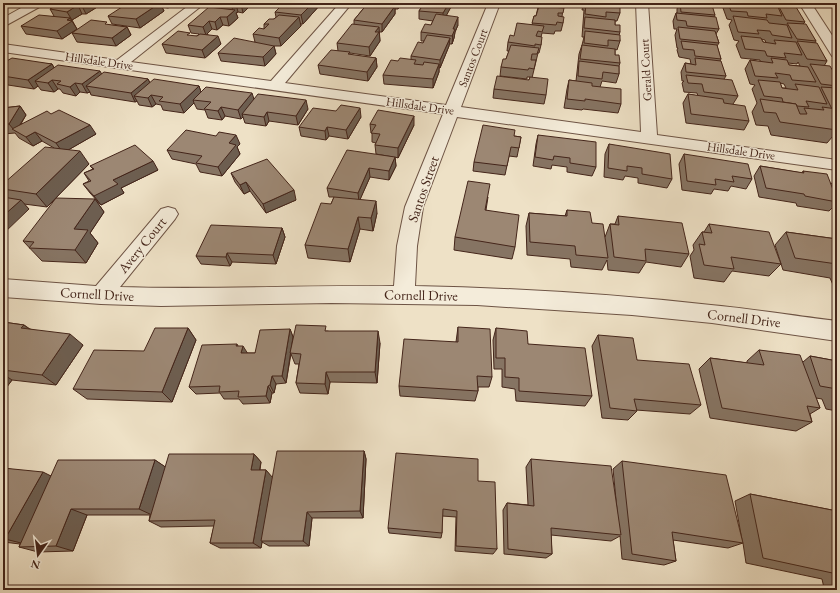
<svg xmlns="http://www.w3.org/2000/svg" width="840" height="593" viewBox="0 0 840 593" font-family="'EB Garamond',serif">
	<style>
		.lines { fill: none; stroke-linecap: round; stroke-linejoin: round }
		.minor-casing { stroke: #6e5445; stroke-width: 2 }
		.minor { fill: #f4ecda; fill-rule: evenodd }
		.wall { fill: #867463; stroke: #44251a; fill-rule: evenodd }
		.shaded-wall { fill: #6d5e50; stroke: #44251a }
		.building { fill: #9c8773; stroke: #44251a }
		.labels { text-anchor: middle; dominant-baseline: central; stroke-width: 3; stroke-linejoin: round; paint-order: stroke }
		.far-street-label { font-size: 12px; fill: #44251a; stroke: #f4ecda }
		.street-label { font-size: 14px; fill: #44251a; stroke: #f4ecda }
	</style>
	<rect width="100%" height="100%" fill="#eee1c6"/>
	<filter id="stains"><feTurbulence type="fractalNoise" baseFrequency=".005" numOctaves="4"/><feColorMatrix values="0 0 0 0 .2 0 0 0 0 .09 0 0 0 0 .02 0 0 0 .5 -.17"/></filter>
	<radialGradient id="worn" r=".72"><stop offset=".6" stop-color="#630" stop-opacity="0"/><stop offset="1" stop-color="#630" stop-opacity=".3"/></radialGradient>
	<g class="lines">
		<defs>
			<g id="minor">
				<polygon points="30,3 45,3 43,5 3,27 3,18"/>
				<path d="M 192,3 L 205,3 L 131,62 L 271,81 L 340,3 L 352,3 L 285,83 L 446,105 L 487,6 L 489,4 L 495,3 L 499,6 L 461,107 L 641,132 L 636,3 L 648,3 L 657,135 L 837,160 L 837,170 L 457,117 L 423,207 L 417,246 L 415,286 C 514,288 613,294 711,305 C 753,309 795,316 837,321 L 837,341 L 712,323 L 632,315 L 477,305 L 332,303 L 161,306 L 101,304 L 3,297 L 3,279 L 96,286 L 161,209 L 168,207 L 175,209 L 178,214 L 175,219 L 120,287 C 211,290 303,285 394,286 L 397,246 L 405,207 L 443,114 L 3,52 L 3,44 L 117,60 Z"/>
				<polygon points="799,3 811,3 837,43 837,57 832,56"/>
			</g>
		</defs>
		<use href="#minor" class="minor-casing"/>
		<use href="#minor" class="minor"/>
	</g>
	<g class="wall">
		<polygon points="61,3 102,4 86,14 82,14 72,20 77,29 62,39 26,34 21,26 54,16 50,9"/>
		<polygon points="142,3 175,3 168,8 162,7 164,11 140,28 112,24 108,16 137,7"/>
		<polygon points="215,3 253,3 252,4 248,4 249,7 243,13 238,12 236,13 238,18 229,26 223,25 217,30 212,29 207,34 221,44 205,58 166,53 162,44 197,36 199,34 191,33 188,25 214,7 213,4"/>
		<polygon points="287,3 323,3 323,4 320,3 320,5 303,24 301,24 301,26 281,46 274,46 276,54 265,66 221,61 218,53 255,42 253,34 264,29 264,24 274,19 276,17 275,12 285,7 287,5"/>
		<polygon points="368,3 402,3 398,9 395,9 395,14 382,32 379,32 380,41 370,56 350,53 350,55 376,58 377,67 368,81 320,74 318,65 338,51 337,43 354,24 354,20"/>
		<polygon points="422,3 453,3 452,5 446,15 458,25 455,32 454,38 452,44 449,44 449,46 440,68 439,68 439,72 433,88 384,84 383,75 398,61 411,60 411,56 423,43 424,41 421,41 421,32 431,25 433,21 419,19 419,11 421,8 421,5"/>
		<polygon points="539,3 566,3 565,6 564,6 563,8 562,17 563,23 561,31 555,31 554,34 542,33 541,37 541,45 539,53 538,53 532,78 546,95 544,104 493,98 494,89 529,80 530,77 527,77 527,79 500,76 501,67 506,59 509,51 507,51 508,42 514,36 532,25 534,16 536,16"/>
		<polygon points="579,3 616,3 616,7 620,13 617,21 615,21 615,25 620,32 619,35 620,41 617,50 615,49 615,55 620,63 619,66 619,74 616,83 602,81 600,87 621,104 618,113 583,109 582,110 564,108 567,89 569,80 576,81 579,54 582,45 584,37 582,37 584,10 582,10 583,5 579,4"/>
		<polygon points="679,3 707,3 707,4 715,15 714,17 719,29 716,34 719,43 717,46 721,59 720,61 726,76 724,79 738,96 733,104 749,121 744,130 686,123 683,103 688,94 698,96 697,93 684,92 682,83 684,81 682,81 681,72 685,63 691,64 690,59 679,57 677,50 678,48 677,48 675,35 677,29 674,29 673,21 676,13 677,13 677,9"/>
		<path d="M 726,3 L 791,3 L 789,6 L 805,22 L 803,24 L 816,41 L 815,43 L 827,61 L 824,66 L 837,78 L 837,145 L 833,136 L 827,143 L 771,135 L 768,126 L 756,125 L 752,112 L 757,103 L 752,89 L 755,85 L 750,84 L 745,69 L 750,60 L 760,62 L 760,60 L 741,58 L 736,45 L 739,41 L 734,40 L 729,25 L 732,20 L 727,19 L 723,8 ZM 761,39 L 765,40 L 766,43 L 763,42 ZM 798,62 L 800,66 L 789,65 L 788,63 L 797,64 ZM 780,83 L 784,84 L 786,88 L 782,88 Z"/>
		<polygon points="108,25 127,27 131,35 116,46 77,42 72,33"/>
		<polygon points="3,56 7,61 52,64 54,68 101,74 148,79 150,83 199,86 201,92 254,99 308,109 298,125 269,121 266,126 245,123 243,117 241,119 225,116 222,120 208,118 205,110 197,109 194,103 184,113 163,110 161,105 156,104 152,107 139,105 137,101 135,102 91,95 90,92 87,93 80,92 76,96 63,93 60,89 58,89 54,92 41,90 38,86 34,89 8,85 4,80 3,80"/>
		<polygon points="20,106 26,115 21,124 96,134 68,150 89,164 47,207 24,204 29,209 7,198 3,194 3,184 54,148 42,141 33,146 19,138 15,133 3,134 3,108"/>
		<polygon points="361,117 348,139 329,136 326,140 301,136 299,127"/>
		<polygon points="370,124 414,125 398,158 395,157 396,166 389,180 370,177 360,199 377,213 373,231 360,229 350,262 308,258 305,245 331,204 334,197 329,197 327,188 393,157 376,154 375,145 376,143 372,142 372,133 371,133"/>
		<polygon points="538,135 596,167 592,176 567,172 567,167 552,165 551,169 533,166 536,144"/>
		<polygon points="514,136 521,137 517,157 509,156 505,175 473,171 474,162"/>
		<polygon points="240,144 237,147 240,154 222,176 200,172 196,164 172,159 167,150"/>
		<polygon points="609,144 672,179 667,188 638,183 638,178 625,176 623,180 604,177 605,154"/>
		<polygon points="684,154 752,179 746,189 731,186 728,191 714,189 711,194 682,190 679,164"/>
		<polygon points="90,166 158,170 121,188 124,193 101,205 90,193 83,184 89,181 84,173 93,169"/>
		<polygon points="760,166 802,173 803,171 831,184 837,177 837,203 829,211 797,206 796,203 759,197 754,176"/>
		<polygon points="231,173 296,200 266,213 250,191 244,194 235,182"/>
		<polygon points="488,197 486,210 515,247 512,259 454,250 455,237"/>
		<polygon points="95,199 104,212 90,233 98,243 86,263 42,261 23,241"/>
		<polygon points="567,210 592,223 605,237 610,224 615,224 618,216 689,254 681,267 646,262 639,273 608,270 607,260 602,270 571,267 570,259 527,255 526,226 529,213 565,216"/>
		<polygon points="709,224 781,264 769,276 732,271 724,282 694,278 690,256 694,250 693,245 702,232 704,232"/>
		<polygon points="282,228 285,237 276,264 232,262 230,266 201,264 196,256"/>
		<polygon points="786,232 837,239 837,294 830,278 783,270 775,245"/>
		<polygon points="3,322 24,325 30,329 83,345 56,385 12,380 3,392"/>
		<polygon points="458,327 492,377 489,387 478,387 478,391 475,401 400,396 399,386 456,342"/>
		<polygon points="188,328 196,340 172,402 87,399 73,389"/>
		<polygon points="496,328 528,344 592,396 585,406 516,401 515,389 502,387 502,369 494,369 493,340"/>
		<polygon points="290,329 293,337 327,331 380,343 377,383 330,382 328,394 300,393 296,383 299,364 295,364 291,354 286,383 276,384 274,393 272,393 270,403 243,404 239,399 224,399 220,393 196,394 189,387 237,344 238,346 247,353 255,353"/>
		<polygon points="598,335 637,360 701,405 690,414 636,410 637,411 628,420 602,418 592,346"/>
		<polygon points="759,350 803,362 810,356 837,361 837,411 826,409 822,399 816,398 820,408 810,414 812,422 796,431 710,418 699,369 710,358 747,363 747,361"/>
		<polygon points="364,451 366,459 363,518 312,518 309,546 269,546 262,542 261,548 220,548 210,543 214,526 161,527 149,521 150,515 87,515 73,551 38,552 19,547 20,544 3,542 3,468 51,476 155,460 165,467 254,454 261,462 260,470 266,470 272,478"/>
		<polygon points="531,459 618,520 613,469 622,461 742,540 735,501 750,494 837,511 837,590 824,588 822,579 746,563 743,543 728,548 673,540 676,561 664,565 622,559 620,536 611,541 551,535 552,554 546,558 504,554 503,510 507,503 528,505 526,467"/>
		<polygon points="478,481 497,549 493,554 455,551 456,517 442,516 442,533 441,538 389,533 388,528"/>
	</g>
	<g class="shaded-wall">
		<polygon points="86,3 101,3 102,4 86,14 82,6"/>
		<polygon points="160,3 164,11 140,28 136,19"/>
		<polygon points="166,3 175,3 168,8"/>
		<polygon points="242,3 248,3 249,7 243,13 241,4"/>
		<polygon points="313,3 320,3 320,5 303,24 301,15"/>
		<polygon points="397,3 402,3 398,9"/>
		<polygon points="449,3 453,3 452,5 443,22 443,13"/>
		<polygon points="236,4 238,12 236,13 238,18 229,26 227,17 233,12 232,7"/>
		<polygon points="78,5 82,14 72,20 67,12"/>
		<polygon points="395,6 395,14 382,32 382,24"/>
		<polygon points="220,17 223,25 217,30 215,22"/>
		<polygon points="299,17 301,26 281,46 279,38"/>
		<polygon points="458,17 458,25 455,32 454,38 452,44 453,29"/>
		<polygon points="70,18 77,29 62,39 57,31 67,20"/>
		<polygon points="209,21 212,29 206,35 203,27"/>
		<polygon points="127,27 131,35 116,46 112,38"/>
		<polygon points="379,27 380,41 370,56 369,47 375,32"/>
		<polygon points="218,36 221,44 205,58 202,50"/>
		<polygon points="450,38 449,46 440,68 440,60"/>
		<polygon points="274,46 276,54 265,66 263,57"/>
		<polygon points="3,56 10,65 3,69"/>
		<polygon points="376,58 377,67 368,81 367,72"/>
		<polygon points="52,64 57,73 35,81 38,86 34,89 28,80"/>
		<polygon points="439,64 439,72 433,88 433,79"/>
		<polygon points="100,71 105,80 86,86 90,92 87,93 82,84"/>
		<polygon points="148,79 152,87 134,96 137,101 135,102 131,93"/>
		<polygon points="52,80 58,89 54,92 48,83"/>
		<polygon points="75,83 80,92 76,96 70,87"/>
		<polygon points="199,86 202,95 193,100 194,103 184,113 180,104"/>
		<polygon points="252,93 255,102 242,114 243,117 241,119 238,110"/>
		<polygon points="151,95 156,104 152,107 148,98"/>
		<polygon points="306,100 308,109 298,125 296,116"/>
		<polygon points="20,106 26,115 16,131 14,130 9,124"/>
		<polygon points="221,107 225,116 222,120 218,111"/>
		<polygon points="360,108 361,117 348,139 346,130"/>
		<polygon points="267,112 269,121 266,126 264,117"/>
		<polygon points="414,116 414,125 398,158 398,148"/>
		<polygon points="90,125 96,134 63,153 56,143"/>
		<polygon points="327,127 329,136 326,140 325,131"/>
		<polygon points="35,132 42,141 33,146 26,137"/>
		<polygon points="236,135 240,144 237,147 240,154 222,176 218,167 229,143"/>
		<polygon points="80,151 89,164 47,207 36,194"/>
		<polygon points="395,157 396,166 389,180 389,171"/>
		<polygon points="153,161 158,170 121,188 124,193 101,205 94,196 113,180"/>
		<polygon points="369,168 370,177 359,202 358,193"/>
		<polygon points="246,182 250,191 244,194 240,185"/>
		<polygon points="294,190 296,200 266,213 263,204"/>
		<polygon points="95,199 104,212 90,233 98,243 86,263 75,250 74,229"/>
		<polygon points="21,200 29,209 3,234 3,216"/>
		<polygon points="376,201 377,213 373,231 371,218"/>
		<polygon points="358,217 360,229 350,262 348,249"/>
		<polygon points="282,228 285,237 276,264 273,255"/>
		<polygon points="227,253 232,262 230,266 226,257"/>
		<polygon points="24,325 38,336 21,328"/>
		<polygon points="188,328 196,340 172,402 162,392"/>
		<polygon points="290,329 293,337 286,383 282,376"/>
		<polygon points="378,331 380,343 377,383 375,372"/>
		<polygon points="70,334 83,345 56,385 42,375"/>
		<polygon points="243,346 248,354 241,353"/>
		<polygon points="326,372 330,382 328,394 325,384"/>
		<polygon points="3,374 12,380 3,392"/>
		<polygon points="272,376 276,384 274,393 270,385"/>
		<polygon points="268,386 272,393 270,403 266,396"/>
		<polygon points="364,451 366,459 363,518 360,511"/>
		<polygon points="254,454 261,462 258,478 251,470"/>
		<polygon points="155,460 167,468 152,515 139,509"/>
		<polygon points="266,470 273,478 261,548 253,543"/>
		<polygon points="43,472 59,480 25,544 5,539"/>
		<polygon points="71,509 87,515 73,551 56,546"/>
		<polygon points="307,512 312,518 309,546 303,541"/>
	</g>
	<g class="building">
		<polygon points="61,3 86,3 82,6 78,5 67,12 50,9"/>
		<polygon points="142,3 160,3 136,19 108,16 125,5 137,7"/>
		<polygon points="215,3 242,3 241,4 236,4 232,7 213,4"/>
		<polygon points="290,3 313,3 301,15 275,12 280,7 285,7"/>
		<polygon points="368,3 373,3 395,6 382,24 354,20"/>
		<polygon points="422,3 449,3 443,13 419,11 423,5 421,5"/>
		<polygon points="542,3 564,3 564,4 543,4"/>
		<polygon points="599,3 616,3 616,5"/>
		<polygon points="680,3 698,3 712,5 715,15 681,12"/>
		<polygon points="728,3 746,3 747,5 759,6 758,3 777,5 782,16 766,14 767,18 748,16 747,12 731,11"/>
		<polygon points="586,4 620,7 620,13 606,12 606,17 585,14"/>
		<polygon points="778,5 796,7 805,22 786,20"/>
		<polygon points="539,6 564,8 563,13 558,13 558,16 564,17 563,23 557,22 556,25 532,23 534,16 536,16"/>
		<polygon points="209,7 235,10 227,17 220,17 215,22 209,21 203,27 188,25"/>
		<polygon points="676,13 716,17 719,29 687,26 686,21 677,20"/>
		<polygon points="436,14 458,17 453,29 455,29 452,36 421,32 425,24 431,25"/>
		<polygon points="39,15 70,18 67,20 72,21 57,31 21,26"/>
		<polygon points="279,15 299,17 279,38 253,34 259,28 264,29 269,24 264,24 269,19 274,19"/>
		<polygon points="733,16 767,20 769,23 787,25 792,38 772,35 770,31 757,30 759,34 738,32"/>
		<polygon points="585,17 615,20 615,25 620,25 620,32 584,28"/>
		<polygon points="91,20 107,22 105,24 127,27 112,38 72,33"/>
		<polygon points="517,23 544,26 542,32 538,31 536,36 542,37 541,45 535,44 535,46 508,42 510,35 514,36"/>
		<polygon points="787,23 806,24 816,41 797,39"/>
		<polygon points="352,24 379,27 375,32 379,32 369,47 337,43"/>
		<polygon points="678,27 715,31 719,43 680,39"/>
		<polygon points="178,31 190,33 187,35 197,36 200,34 218,36 202,50 162,44"/>
		<polygon points="585,31 620,35 620,41 608,40 608,46 584,43"/>
		<polygon points="427,35 450,38 440,60 411,56 418,42 423,43"/>
		<polygon points="741,36 761,38 763,42 776,44 774,40 796,42 802,55 784,53 786,58 767,56 765,51 745,49"/>
		<polygon points="234,38 274,46 263,57 218,53"/>
		<polygon points="681,41 717,45 721,59 695,56 694,50 683,49"/>
		<polygon points="797,41 817,43 827,61 807,59"/>
		<polygon points="511,45 539,48 537,54 532,54 531,60 536,60 534,69 529,68 528,70 501,67 503,59 506,59"/>
		<polygon points="582,45 615,49 615,55 619,55 620,63 580,59"/>
		<polygon points="331,50 350,52 348,54 376,58 367,72 318,65"/>
		<polygon points="12,58 52,64 28,80 3,76 3,74 6,72 3,72 3,63"/>
		<polygon points="400,58 416,60 414,64 423,65 424,62 439,64 433,79 383,75 391,60 398,61"/>
		<polygon points="695,58 721,61 726,76 686,72 685,63 696,65"/>
		<polygon points="771,58 787,60 789,65 808,67 816,82 792,80 790,75 775,73 778,78 755,76 750,60 773,63"/>
		<polygon points="579,61 619,66 619,74 603,72 602,79 578,76"/>
		<polygon points="810,64 830,66 837,78 837,86 821,84"/>
		<polygon points="58,65 100,71 82,84 75,83 70,87 57,84 61,81 52,80 48,83 35,81"/>
		<polygon points="104,72 148,79 131,93 86,86"/>
		<polygon points="686,75 732,80 738,96 704,92 702,84 688,83"/>
		<polygon points="497,76 529,80 530,77 548,79 546,95 494,89"/>
		<polygon points="154,79 199,86 180,104 159,101 163,97 151,95 148,98 134,96"/>
		<polygon points="569,80 592,83 592,86 621,89 621,104 585,99 585,101 567,99"/>
		<polygon points="758,80 780,82 782,88 798,90 795,84 819,87 827,104 806,101 809,107 797,106 796,104 783,102 782,98 764,96"/>
		<polygon points="206,87 252,93 238,110 221,107 218,111 204,109 211,102 193,100"/>
		<polygon points="821,87 837,88 837,109 832,109"/>
		<polygon points="258,94 306,100 296,116 267,112 264,117 242,114"/>
		<polygon points="688,94 723,99 724,103 745,106 749,121 691,114"/>
		<polygon points="760,99 796,104 800,114 807,114 804,108 824,110 822,107 837,109 837,122 833,121 837,130 780,122 776,113 764,112"/>
		<polygon points="341,105 360,108 346,130 327,127 325,131 299,127 313,108 336,111"/>
		<polygon points="20,106 9,124 3,124 3,108"/>
		<polygon points="59,110 90,125 56,143 35,132 26,137 12,129 47,111 51,114"/>
		<polygon points="378,110 414,116 398,148 375,145 380,134 371,133 376,125 370,124"/>
		<polygon points="483,125 515,130 514,136 521,137 519,148 511,147 507,166 474,162"/>
		<polygon points="186,130 216,136 219,132 236,135 229,143 236,145 218,167 196,163 202,156 167,150"/>
		<polygon points="538,135 596,142 596,167 570,163 570,158 554,156 553,160 535,157"/>
		<polygon points="609,144 670,154 672,179 642,174 642,168 627,166 627,171 608,168"/>
		<polygon points="135,145 153,161 113,180 118,184 94,196 83,184 91,181 84,173 94,169 90,166"/>
		<polygon points="45,147 80,151 36,194 3,189 3,184"/>
		<polygon points="347,150 395,157 389,171 369,168 358,193 327,188"/>
		<polygon points="684,154 748,164 752,179 732,176 734,182 715,179 716,185 687,181"/>
		<polygon points="267,159 294,190 263,204 246,182 240,185 231,173"/>
		<polygon points="760,166 804,173 803,171 827,174 837,200 837,202 805,196 804,194 766,188"/>
		<polygon points="468,181 490,184 485,210 519,215 515,247 455,237"/>
		<polygon points="3,197 21,200 3,216"/>
		<polygon points="334,197 376,201 371,218 358,217 348,249 305,245 321,203 331,204"/>
		<polygon points="56,198 95,199 74,229 88,230 75,250 29,248 34,242 23,241"/>
		<polygon points="567,210 590,212 592,223 603,224 608,258 576,255 575,246 530,242 529,213 567,216"/>
		<polygon points="618,216 682,223 689,254 645,249 646,261 614,257 610,224 619,225"/>
		<polygon points="709,224 769,232 781,264 731,257 734,269 704,265 699,244 705,245 702,232 712,233"/>
		<polygon points="211,225 282,228 273,255 227,253 226,257 196,256"/>
		<polygon points="786,232 837,239 837,264 795,258"/>
		<polygon points="3,322 24,325 21,328 70,334 42,375 3,370"/>
		<polygon points="296,325 326,326 325,331 378,331 375,372 326,372 325,384 296,383 301,354 290,353"/>
		<polygon points="458,327 490,329 492,377 477,376 478,391 399,386 404,339 458,342"/>
		<polygon points="155,328 188,328 162,392 73,389 94,350 144,351"/>
		<polygon points="496,328 527,331 528,344 585,348 592,396 519,391 519,378 505,377 505,358 496,358"/>
		<polygon points="290,329 282,376 272,376 270,385 268,386 266,396 238,397 239,391 219,392 220,386 189,387 202,345 237,344 236,346 243,346 241,353 255,353 260,330"/>
		<polygon points="598,335 633,338 637,360 689,364 701,405 634,399 637,411 610,408"/>
		<polygon points="759,350 800,355 820,408 807,406 812,422 722,408 710,358 764,365"/>
		<polygon points="810,356 837,361 837,389 820,386"/>
		<polygon points="277,451 364,451 360,511 307,512 303,541 261,541"/>
		<polygon points="396,453 478,459 478,481 495,482 497,549 456,546 457,511 443,509 442,533 388,528"/>
		<polygon points="169,454 254,454 251,470 266,470 253,543 210,543 215,520 149,521"/>
		<polygon points="531,459 611,466 621,535 551,528 552,554 508,549 507,503 534,506"/>
		<polygon points="58,460 155,460 139,509 71,509 56,546 19,547"/>
		<polygon points="622,461 726,475 743,543 672,532 676,561 632,554"/>
		<polygon points="3,468 43,472 5,539 3,539"/>
		<polygon points="750,494 837,511 837,574 763,558"/>
	</g>
	<g class="labels">
		<g class="far-street-label">
			<text transform="translate(473 58) rotate(-69)">Santos Court</text>
			<text transform="translate(99 61) rotate(8)">Hillsdale Drive</text>
			<text transform="translate(646 70) rotate(-93)">Gerald Court</text>
			<text transform="translate(420 106) rotate(8)">Hillsdale Drive</text>
			<text transform="translate(741 151) rotate(8)">Hillsdale Drive</text>
		</g>
		<g class="street-label">
			<text transform="translate(423 189) rotate(-71)">Santos Street</text>
			<text transform="translate(142 245) rotate(-51)">Avery Court</text>
			<text transform="translate(97 294) rotate(3)">Cornell Drive</text>
			<text transform="translate(421 295) rotate(1)">Cornell Drive</text>
			<text transform="translate(744 318) rotate(7)">Cornell Drive</text>
		</g>
	</g>
	<rect width="840" height="593" fill="none" stroke="#eee1c6" stroke-width="16"/>
	<rect x="4" y="4" width="832" height="585" fill="none" stroke="#44251a" stroke-width="2"/>
	<rect x="8" y="8" width="824" height="577" fill="none" stroke="#44251a"/>
	<g transform="translate(38 555) rotate(194)" stroke="#f4ecda" stroke-width="3" paint-order="stroke">
	<path d="M0-3L7 15L0 10L-7 15Z" fill="#44251a"/>
	<text y="-6" font-size="11" font-weight="bold" text-anchor="middle" fill="#44251a">N</text>
	</g>
	<rect width="100%" height="100%" filter="url(#stains)"/>
	<rect width="100%" height="100%" fill="url(#worn)"/>
</svg>
